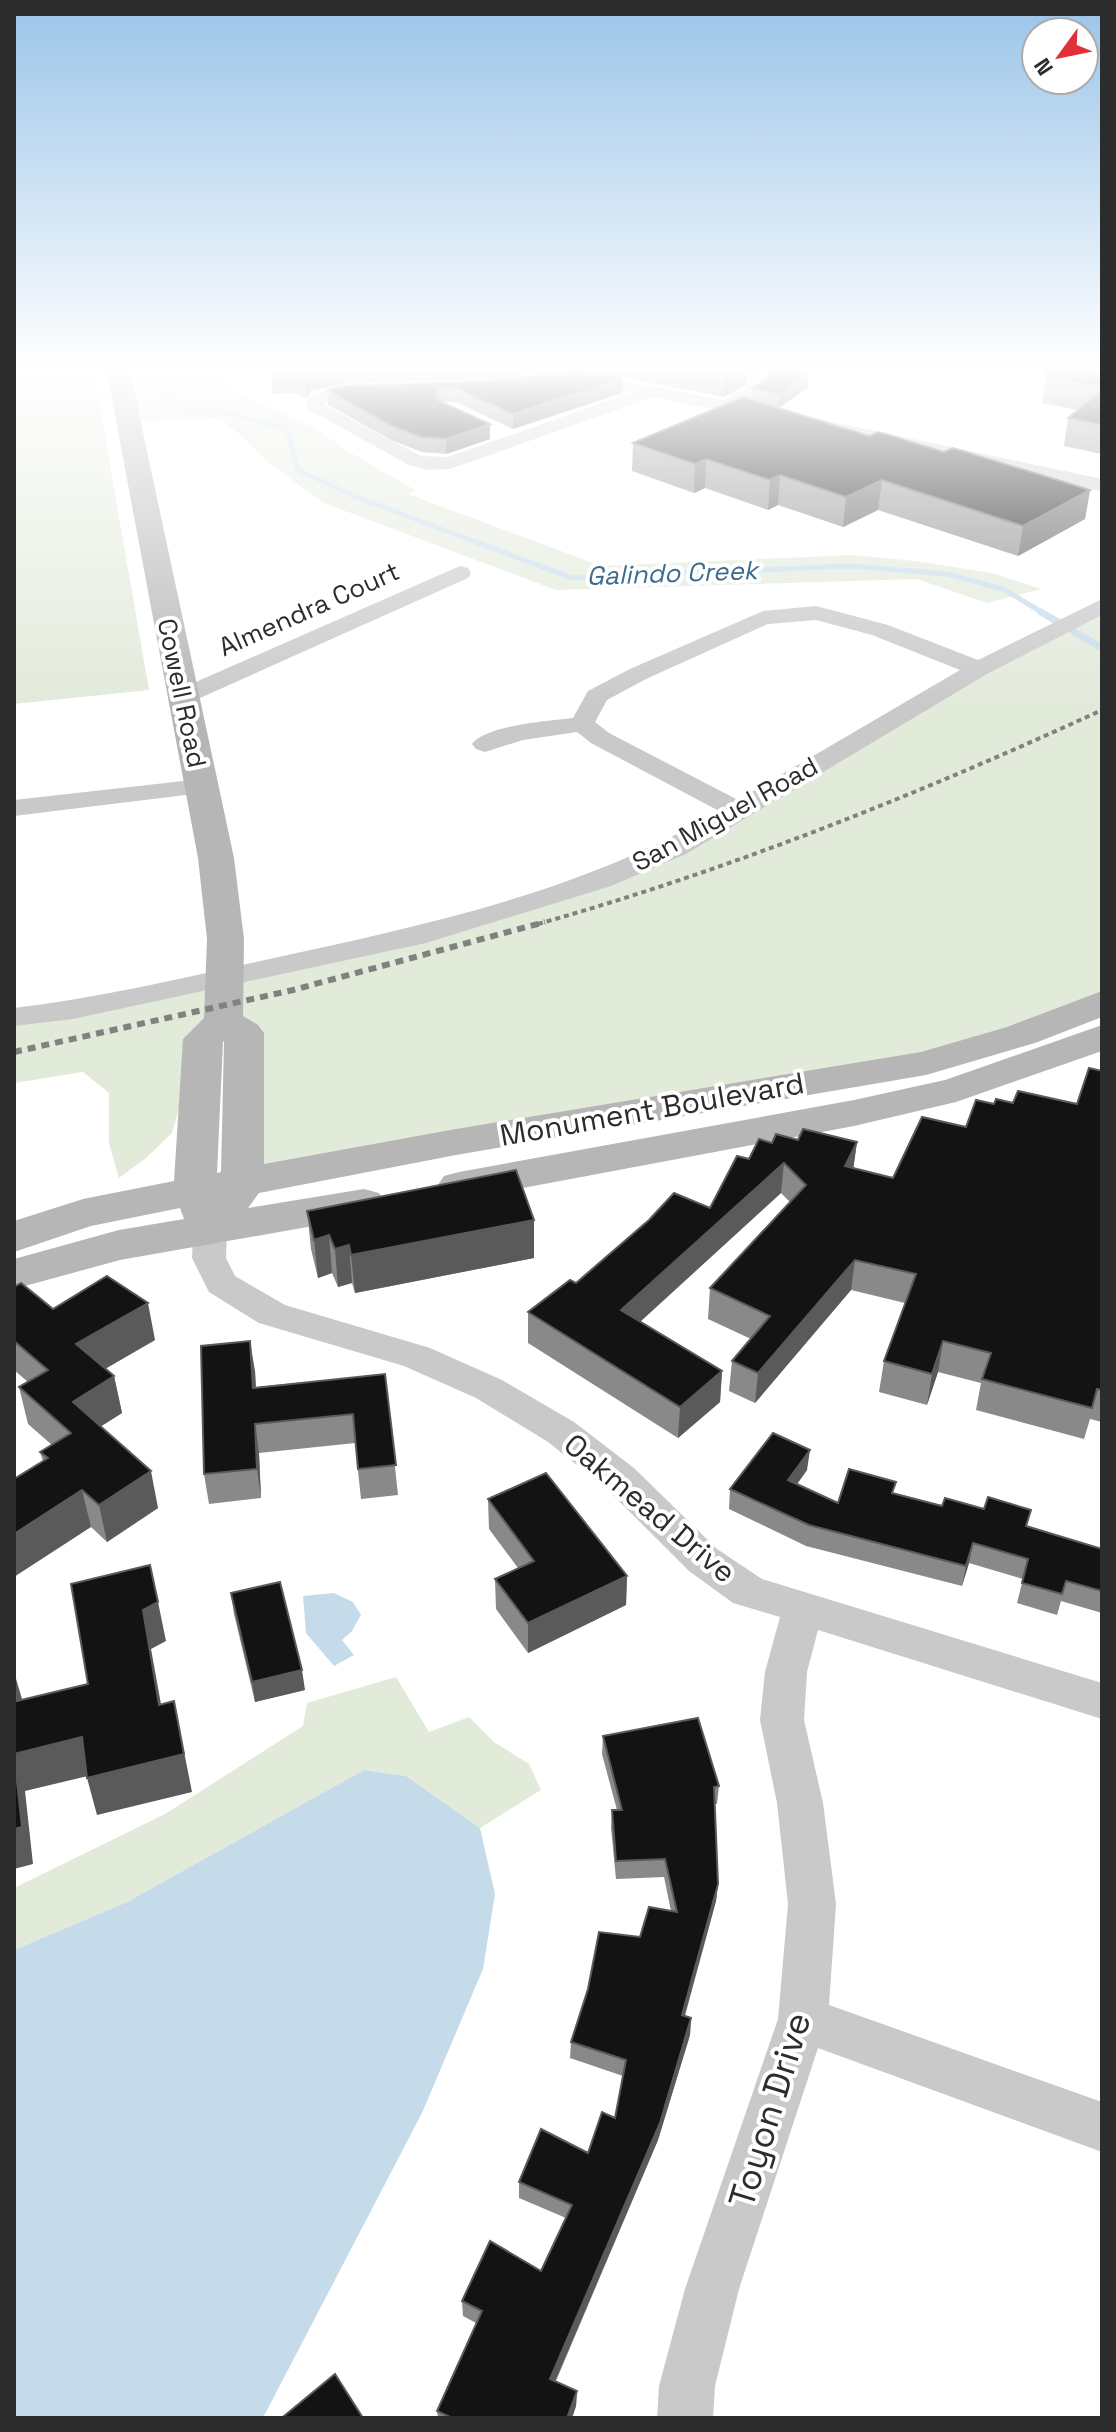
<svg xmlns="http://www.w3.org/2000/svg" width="1116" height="2432" viewBox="0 0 1116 2432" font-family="'Space Grotesk',sans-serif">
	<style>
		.green { fill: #e2eada }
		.water { fill: #c6dbea }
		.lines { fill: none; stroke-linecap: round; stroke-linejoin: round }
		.stream-far1 { stroke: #c6dbea; stroke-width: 5 }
		.stream { stroke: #c6dbea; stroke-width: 7 }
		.street { fill: #c9c9c9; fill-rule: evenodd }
		.secondary { fill: #b6b6b6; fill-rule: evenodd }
		.rail-far1 { stroke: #818181; stroke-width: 4; stroke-dasharray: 5 4; stroke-linecap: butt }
		.rail { stroke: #818181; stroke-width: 6; stroke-dasharray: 8 6; stroke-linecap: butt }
		.wall { fill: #898989 }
		.shaded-wall { fill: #5a5a5a }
		.building { fill: #131313; stroke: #5a5a5a; stroke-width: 2 }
		.labels { text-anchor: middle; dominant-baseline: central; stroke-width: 8; stroke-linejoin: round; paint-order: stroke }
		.far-water-label { font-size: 26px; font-style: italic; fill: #3d6b8c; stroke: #fff }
		.far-street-label { font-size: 26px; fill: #2c2c2c; stroke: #fff }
		.street-label { font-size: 30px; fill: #2c2c2c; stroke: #fff }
		.near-street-label { font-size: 36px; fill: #2c2c2c; stroke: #fff }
	</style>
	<rect width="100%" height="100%" fill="#fff"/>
	<g class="green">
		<polygon points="14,367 93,367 149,690 14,704"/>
		<polygon points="117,367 230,367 226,368 226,387 317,429 346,450 415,490 408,494 601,566 852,555 915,561 992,573 1041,589 987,603 917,579 556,590 324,503 274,467 221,418 127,422"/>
		<polygon points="1102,606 1102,1003 1021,1035 242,1185 223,1022 183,1095 172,1133 146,1158 119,1178 109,1143 109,1093 83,1072 14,1083 14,1017 73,1010 601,880"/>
		<polygon points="396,1677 429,1732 469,1717 494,1742 529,1764 541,1790 480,1828 406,1776 364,1770 127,1902 14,1950 14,1888 165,1814 303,1726 307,1703"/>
	</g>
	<g class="water">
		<polygon points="334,1593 353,1602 361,1615 352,1631 342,1640 354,1655 334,1666 306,1633 303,1596"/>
		<polygon points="364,1770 406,1776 480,1828 495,1894 483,1969 422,2113 265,2414 262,2418 14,2418 14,1950 127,1902"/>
	</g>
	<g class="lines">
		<polyline class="stream-far1" points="157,367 166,394 173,403 192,409 211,409 287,429 298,470 356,497 572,578 851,566 947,574 1003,589 1045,614"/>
		<polyline class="stream" points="1041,612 1102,648"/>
		<g class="street">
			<path d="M 730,367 C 748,367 767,365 767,388 L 744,404 L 774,410 L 776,414 L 774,418 L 767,420 L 653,397 L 450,469 L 427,470 L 407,464 L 306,408 L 308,398 L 332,388 L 378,387 L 381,391 L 378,395 L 336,398 L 324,405 L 421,456 L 448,457 L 631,393 L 570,381 L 567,377 L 570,373 L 576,372 L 724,400 L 749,386 L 747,378 Z"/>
			<polygon points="819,419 1102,479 1102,491 812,429 810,425 812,421"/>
			<polygon points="460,566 468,568 471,573 468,578 191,702 173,702 170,697 173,692"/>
			<path d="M 1102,599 L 1102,615 L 987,674 L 686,854 L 611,886 L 426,943 L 73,1019 L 14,1026 L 14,1008 C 99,998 182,978 265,960 C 421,926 580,893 719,811 L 591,743 L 577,732 L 523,740 L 485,752 L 476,749 L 472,744 C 486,725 550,721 573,718 L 588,691 L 630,669 L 763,611 L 816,606 L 888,625 L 978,660 ZM 816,620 L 872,635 L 960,670 L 738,800 L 609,733 L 595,722 L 607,700 L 646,679 L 768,624 Z"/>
			<polygon points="201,779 210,782 214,787 210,792 14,816 14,800"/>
			<polygon points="210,1220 222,1223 227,1231 226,1258 235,1276 285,1305 430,1348 502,1380 574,1422 634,1468 717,1549 762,1579 1102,1683 1102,1719 818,1630 807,1672 804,1720 823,1803 836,1904 829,2005 1102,2102 1102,2152 818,2048 739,2289 715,2386 713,2418 657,2418 659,2386 685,2289 778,2019 788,1904 777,1803 760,1720 765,1672 780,1617 733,1603 689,1571 606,1488 548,1442 476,1398 404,1366 259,1323 209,1292 192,1258 193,1231 198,1223"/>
		</g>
		<g class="secondary">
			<path d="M 106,367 L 129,367 L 234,858 L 244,939 L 243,1016 L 258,1025 L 264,1033 L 264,1164 L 456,1129 L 921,1052 L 1007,1027 L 1102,991 L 1102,1017 L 1035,1043 L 926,1075 L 456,1155 L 259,1193 L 248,1208 L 364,1189 L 379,1193 L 386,1203 L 379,1213 L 364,1217 L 120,1260 L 14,1289 L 14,1259 L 119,1230 L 184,1219 L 180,1208 L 91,1226 L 14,1252 L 14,1221 L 83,1199 L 174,1181 L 183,1039 L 204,1018 L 207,939 L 198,858 ZM 224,1041 L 221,1172 L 217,1173 L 223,1042 Z"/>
			<polygon points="1102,1025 1102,1051 956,1102 854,1126 459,1200 444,1196 437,1186 444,1176 459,1172 854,1100 945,1080"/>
		</g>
		<path class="rail-far1" d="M 538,924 C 732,869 919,794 1102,710"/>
		<polyline class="rail" points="14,1052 293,990 545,922"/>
	</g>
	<g class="wall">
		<polygon points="270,367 747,367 746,385 724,397 579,369 486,379 344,384 312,390 306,398 296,393 273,394"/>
		<polygon points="1048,367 1102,367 1102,454 1064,446 1068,418 1078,410 1042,403"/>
		<polygon points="623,378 622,393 513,429 456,402 441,402 490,424 490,439 446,454 422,452 393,441 328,405 327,390"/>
		<polygon points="753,388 808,388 778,408 869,436 944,452 1090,490 1085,519 1018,556 878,510 843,527 778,505 768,510 705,488 694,493 632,471 633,443 752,400"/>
		<polygon points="1102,1071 1102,1422 1090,1419 1084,1439 976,1410 981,1383 938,1372 927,1405 879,1392 884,1361 905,1303 851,1290 755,1403 729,1391 732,1361 751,1339 708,1319 710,1288 790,1202 781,1193 640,1322 722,1371 720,1402 678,1438 528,1343 528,1312 576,1283 710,1208 749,1159 772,1143 798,1140 857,1142 853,1168 893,1178 966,1127 994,1104 1013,1103 1077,1104"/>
		<polygon points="307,1211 534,1220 534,1258 355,1293 352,1283 338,1287 332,1273 318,1278 311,1249"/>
		<polygon points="14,1287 53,1309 155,1340 105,1369 114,1376 122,1413 101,1426 158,1508 107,1542 91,1527 43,1461 40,1452 52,1445 28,1424 19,1387 28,1382 14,1370"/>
		<polygon points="255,1371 256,1387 385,1374 398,1495 361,1499 355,1443 259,1453 261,1498 209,1504 204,1474"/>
		<polygon points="807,1470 797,1484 838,1503 894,1493 1027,1527 1102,1549 1102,1613 1061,1601 1057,1615 1017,1603 1023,1579 969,1563 962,1586 806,1546 729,1509 730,1489"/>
		<polygon points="488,1499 627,1576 626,1605 528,1653 496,1609 495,1579 518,1568 489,1529"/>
		<polygon points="231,1593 305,1690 255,1702 234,1614"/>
		<polygon points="603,1736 719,1786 717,1804 715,1804 718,1884 716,1901 685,2016 691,2018 690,2035 658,2140 556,2381 577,2391 576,2406 572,2418 438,2418 437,2411 476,2323 463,2316 462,2301 541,2271 566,2218 519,2198 519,2182 588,2153 615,2118 623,2076 570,2058 571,2042 640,1937 671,1911 664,1877 616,1879 611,1828 612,1810 617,1810 602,1754"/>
	</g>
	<g class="shaded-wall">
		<polygon points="303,367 343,367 344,384 312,390 306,398"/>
		<polygon points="486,367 579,367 579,369 486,379"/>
		<polygon points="726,367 747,367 746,385 724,397"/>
		<polygon points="809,373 808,388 778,408 779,394"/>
		<polygon points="623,378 622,393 513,429 513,414"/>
		<polygon points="440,388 441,402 436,408 436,393"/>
		<polygon points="490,424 490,439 446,454 446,439"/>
		<polygon points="706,459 705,488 694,493 695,464"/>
		<polygon points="780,475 778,505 768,510 770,480"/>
		<polygon points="882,480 878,510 843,527 846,497"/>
		<polygon points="1090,490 1085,519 1018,556 1023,526"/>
		<polygon points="857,1142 853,1171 845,1166"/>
		<polygon points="784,1163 781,1193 620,1340 621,1310"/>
		<polygon points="534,1220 534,1258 355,1293 351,1255"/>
		<polygon points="329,1235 332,1273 318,1278 314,1240"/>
		<polygon points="349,1245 352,1283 338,1287 335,1249"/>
		<polygon points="855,1260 851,1290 755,1403 758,1373"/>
		<polygon points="148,1303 155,1340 84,1381 76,1344"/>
		<polygon points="250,1341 255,1371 257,1417 253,1388"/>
		<polygon points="943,1341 938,1372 927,1405 932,1374"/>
		<polygon points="722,1371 720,1402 678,1438 680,1407"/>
		<polygon points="114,1376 122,1413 81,1439 73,1402"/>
		<polygon points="255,1424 259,1453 261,1498 257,1469"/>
		<polygon points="810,1450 807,1470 785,1501 788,1480"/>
		<polygon points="151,1471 158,1508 107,1542 99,1505"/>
		<polygon points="82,1490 91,1527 14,1577 14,1534"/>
		<polygon points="973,1543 969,1563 962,1586 966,1566"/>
		<polygon points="627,1576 626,1605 528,1653 528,1623"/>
		<polygon points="158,1602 166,1641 151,1649 168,1743 159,1705 143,1610"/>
		<polygon points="302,1670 305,1690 255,1702 252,1682"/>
		<polygon points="14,1672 22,1699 28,1740 17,1701"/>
		<polygon points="174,1701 192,1792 97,1815 87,1778"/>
		<polygon points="82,1737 92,1775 25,1791 33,1864 14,1869 14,1754"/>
		<polygon points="718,1884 716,1901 680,2032 682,2015"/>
		<polygon points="691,2018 690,2035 658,2140 550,2393 550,2379"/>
		<polygon points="577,2391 576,2406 572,2418 567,2418"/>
	</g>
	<g class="building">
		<polygon points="770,367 780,367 809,373 779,394 753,388 766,380"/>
		<polygon points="1048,367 1102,367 1102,387 1046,376"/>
		<polygon points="579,371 623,378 513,414 456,388 440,388 436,393 439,401 490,424 446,439 421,437 392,426 327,390 343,386 486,381"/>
		<polygon points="1102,390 1102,425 1068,418"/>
		<polygon points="743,397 869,436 879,432 944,452 953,448 1090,490 1023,526 882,480 846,497 780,475 770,480 706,459 695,464 633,443"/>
		<polygon points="1089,1068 1102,1071 1102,1390 1097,1389 1092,1408 982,1379 991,1353 943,1341 932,1374 884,1361 916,1274 855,1260 758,1373 732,1361 770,1316 710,1288 806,1185 784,1163 621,1310 722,1371 680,1407 528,1312 570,1280 576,1283 649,1220 674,1193 710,1208 737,1156 749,1159 759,1139 772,1143 776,1134 798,1140 803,1129 857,1142 845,1166 893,1178 922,1117 966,1127 976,1100 994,1104 996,1099 1013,1103 1018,1091 1077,1104"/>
		<polygon points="516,1170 534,1220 351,1255 349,1245 335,1249 329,1235 314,1240 307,1211"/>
		<polygon points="107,1276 148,1303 76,1344 114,1376 73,1402 151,1471 99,1505 82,1490 14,1534 14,1479 48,1458 40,1452 71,1433 19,1387 48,1370 14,1341 14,1287 21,1283 53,1309"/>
		<polygon points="250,1341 253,1388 385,1374 396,1465 358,1469 353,1414 255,1424 257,1469 204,1474 201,1346"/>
		<polygon points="773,1433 810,1450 788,1480 838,1503 849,1469 896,1482 892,1493 942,1506 945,1498 984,1509 988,1497 1031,1510 1026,1526 1102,1549 1102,1591 1066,1581 1062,1594 1022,1583 1028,1559 973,1543 966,1566 809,1525 730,1489"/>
		<polygon points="546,1473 627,1576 528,1623 495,1579 534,1561 488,1499"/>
		<polygon points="150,1565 158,1602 143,1610 159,1705 174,1701 184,1754 87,1778 82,1737 14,1754 22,1827 14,1829 14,1682 17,1701 88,1684 71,1584"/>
		<polygon points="280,1582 302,1670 252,1682 231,1593"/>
		<polygon points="698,1718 719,1786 714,1787 718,1884 682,2015 691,2018 660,2123 550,2379 577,2391 567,2418 452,2418 437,2411 482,2311 462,2301 490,2241 541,2271 572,2205 519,2182 541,2129 588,2153 602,2112 615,2118 626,2060 571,2042 588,1989 599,1932 640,1937 649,1907 677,1912 665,1859 616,1861 612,1810 622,1810 603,1736"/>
		<polygon points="335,2374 363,2418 286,2418 284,2416"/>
	</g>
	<linearGradient id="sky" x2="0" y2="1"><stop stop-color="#9ac4e9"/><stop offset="0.52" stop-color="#fff"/><stop offset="1" stop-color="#fff" stop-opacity="0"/></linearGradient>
	<rect width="1116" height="708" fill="url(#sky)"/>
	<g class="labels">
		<g class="far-water-label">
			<text transform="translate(672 573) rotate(-2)">Galindo Creek</text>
		</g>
		<g class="far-street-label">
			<text transform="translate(309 609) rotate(-24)">Almendra Court</text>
			<text transform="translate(182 693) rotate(78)">Cowell Road</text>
			<text transform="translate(725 814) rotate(-29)">San Miguel Road</text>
		</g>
		<g class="street-label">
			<text transform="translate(652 1109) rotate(-10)">Monument Boulevard</text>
			<text transform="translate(650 1508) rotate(40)">Oakmead Drive</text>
		</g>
		<g class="near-street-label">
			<text transform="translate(770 2110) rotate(-73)">Toyon Drive</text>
		</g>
	</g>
	<rect width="1116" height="2432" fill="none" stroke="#2c2c2c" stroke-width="32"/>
	<g transform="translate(1060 56) rotate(237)"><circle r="38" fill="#ffffff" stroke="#ababab" stroke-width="2"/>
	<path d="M0-6L14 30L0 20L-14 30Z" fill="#e13039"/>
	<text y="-12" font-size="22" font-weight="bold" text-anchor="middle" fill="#2c2c2c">N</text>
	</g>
</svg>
